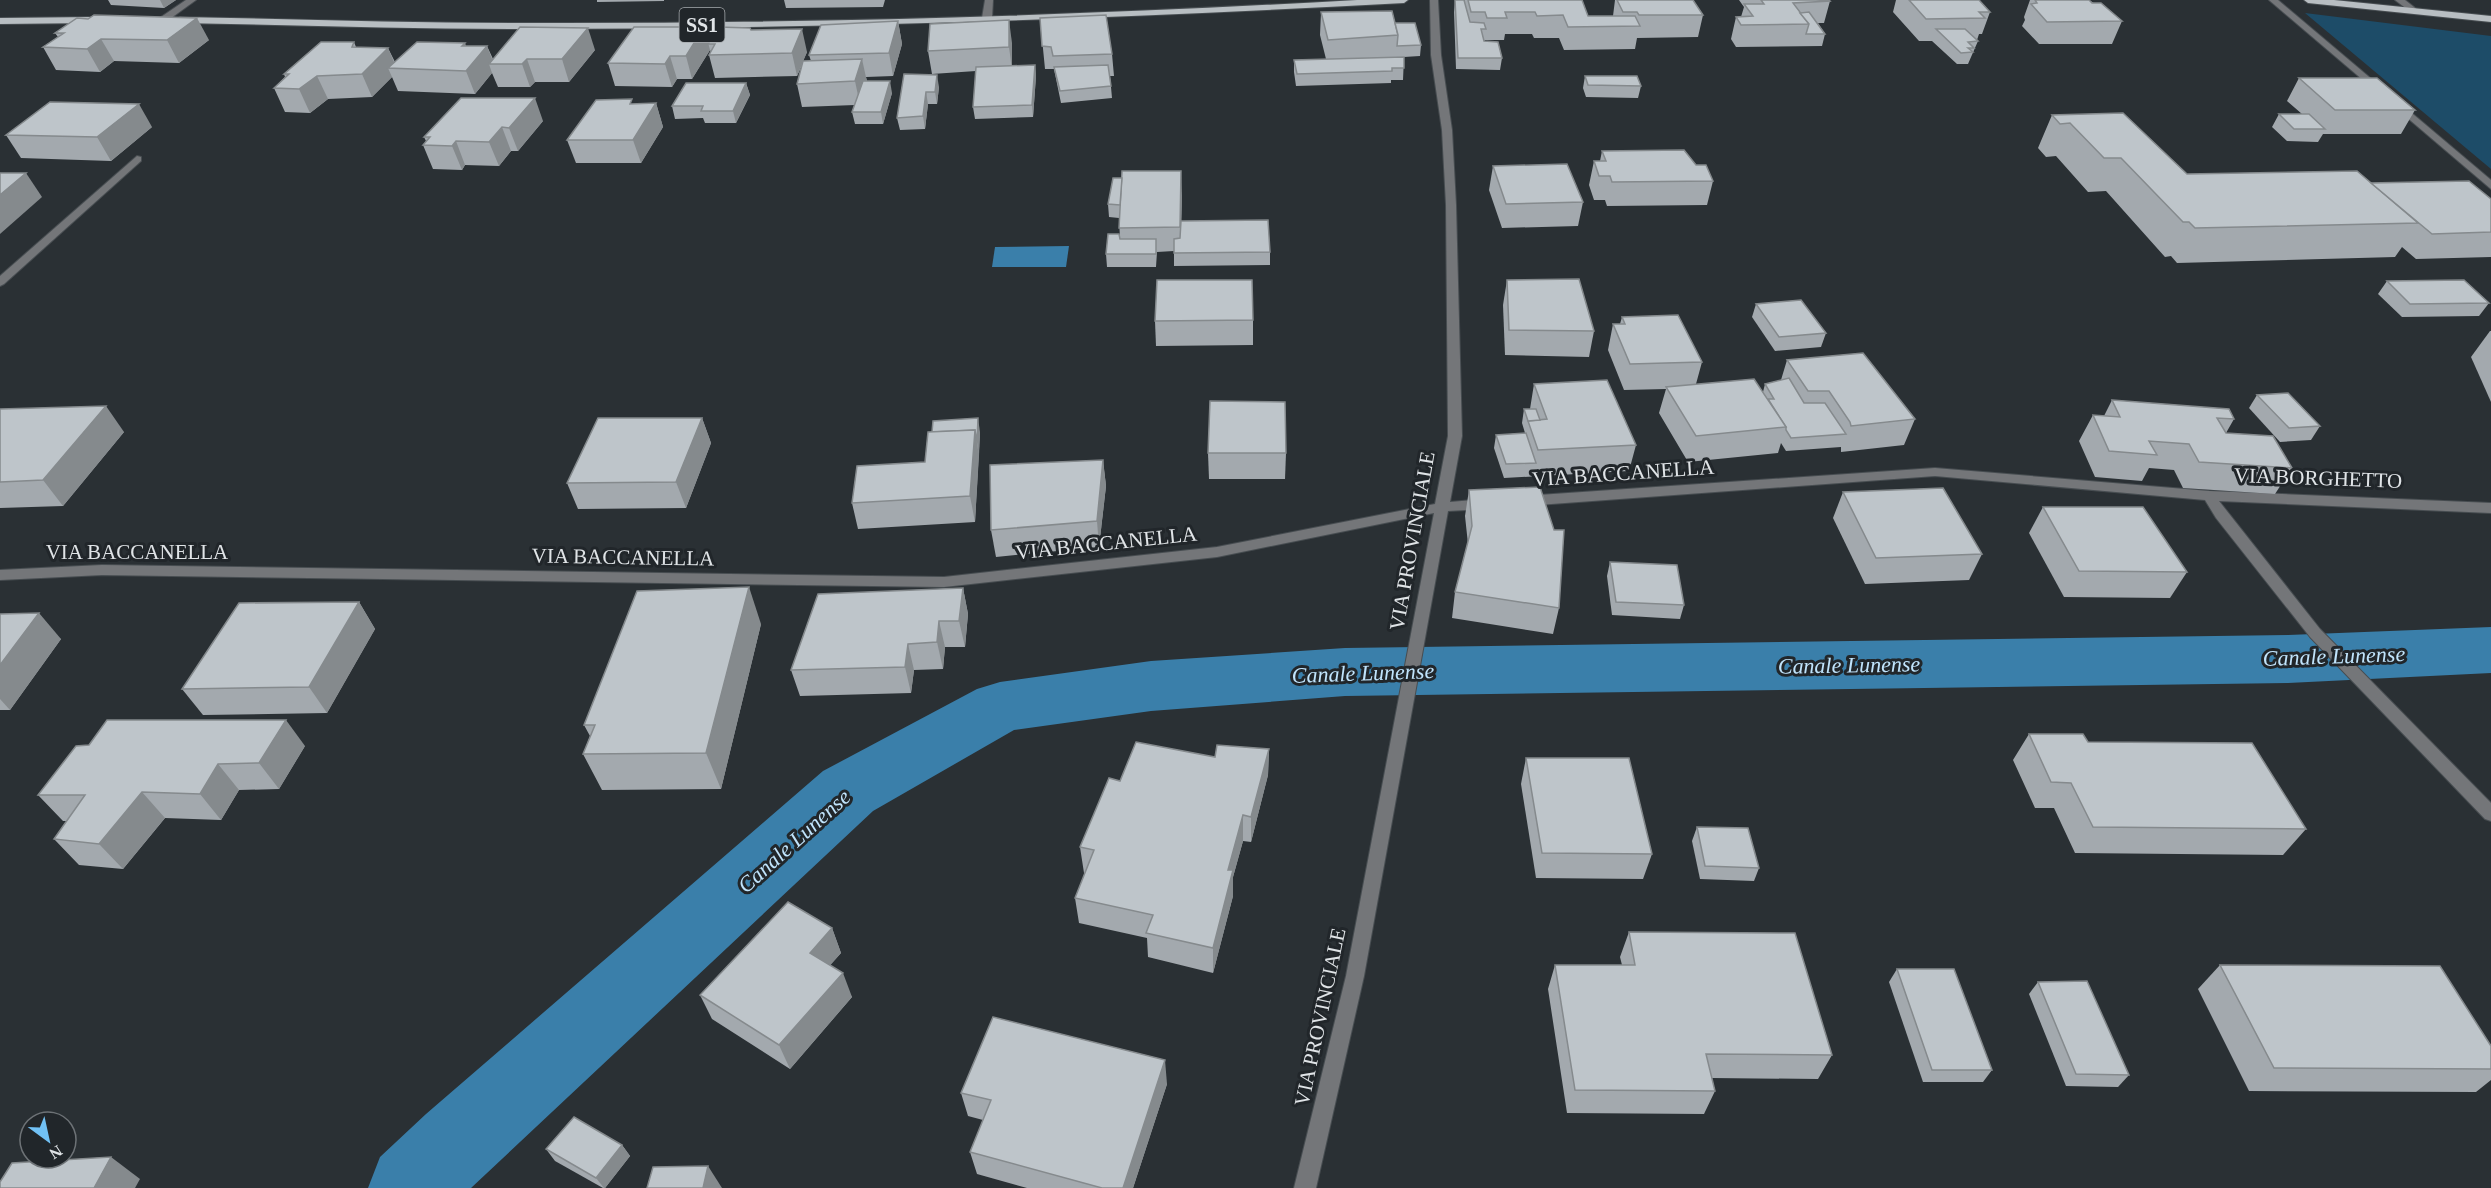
<svg xmlns="http://www.w3.org/2000/svg" width="2491" height="1188" viewBox="0 0 2491 1188" font-family="'Times New Roman',serif">
	<style>
		.green { fill: #1d4c68 }
		.water { fill: #3a7faa }
		.lines { fill: none; stroke-linecap: round; stroke-linejoin: round }
		.canal { fill: #3a7faa; fill-rule: evenodd }
		.minor-casing { stroke: #474d51; stroke-width: 2 }
		.major-casing { stroke: #474d51; stroke-width: 2 }
		.minor { fill: #747679; fill-rule: evenodd }
		.major { fill: #b8bec2; fill-rule: evenodd }
		.wall { fill: #a3a9ae }
		.shaded-wall { fill: #858a8d }
		.building { fill: #bec5ca; stroke: #858a8d; stroke-width: 1.5 }
		.labels { text-anchor: middle; dominant-baseline: central; stroke-width: 6; stroke-linejoin: round; paint-order: stroke }
		.shield { fill: #21262a; stroke: #a7abae; stroke-width: 1.5 }
		.shield-label { font-size: 20px; font-weight: bold; fill: #e0e4e7 }
		.street-label { font-size: 21px; fill: #e0e4e7; stroke: #21262a }
		.water-label { font-size: 22px; font-style: italic; fill: #c0e4fc; stroke: #21262a }
	</style>
	<rect width="100%" height="100%" fill="#2a3034"/>
	<polygon class="green" points="2305,13 2491,36 2491,169"/>
	<polygon class="water" points="1069,246 1066,267 992,267 995,247"/>
	<g class="lines">
		<polygon class="canal" points="2491,627 2491,673 2288,683 1345,696 1151,711 1014,730 873,811 471,1188 368,1188 380,1157 426,1114 823,771 977,689 1000,682 1151,661 1345,648 2288,635"/>
		<defs>
			<g id="minor">
				<polygon points="186,0 196,0 167,21 161,21 161,17"/>
				<polygon points="985,0 993,0 992,18 987,21 982,18"/>
				<polygon points="1430,0 1438,0 1441,55 1452,130 1456,205 1462,436 1450,502 1485,499 1492,504 1485,509 1448,511 1364,976 1316,1188 1294,1188 1346,976 1434,513 1217,557 944,587 102,575 0,580 0,570 102,565 944,577 1217,547 1435,504 1448,436 1446,205 1442,130 1431,55"/>
				<polygon points="2269,0 2278,0 2491,180 2491,189"/>
				<polygon points="2395,0 2405,0 2419,11 2412,13"/>
				<polygon points="137,156 141,157 141,161 4,284 0,286 0,276"/>
				<polygon points="1935,468 2209,491 2491,503 2491,513 2219,501 2320,629 2491,803 2491,821 2485,819 2310,637 2216,518 2205,500 1935,476 1524,506 1517,501 1524,496"/>
			</g>
			<g id="major">
				<path d="M 1357,0 L 1408,0 L 1404,3 C 1109,19 814,29 518,29 C 406,29 293,25 180,23 L 175,20 L 180,17 C 292,19 405,23 517,23 C 797,24 1077,16 1357,0 Z"/>
				<polygon points="2304,0 2334,0 2491,16 2491,22 2308,3"/>
				<polygon points="0,18 93,17 98,20 93,23 0,24"/>
			</g>
		</defs>
		<use href="#minor" class="minor-casing"/>
		<use href="#major" class="major-casing"/>
		<use href="#minor" class="minor"/>
		<use href="#major" class="major"/>
	</g>
	<g class="wall">
		<polygon points="108,0 176,0 164,8 111,5"/>
		<polygon points="597,0 664,0 664,1 597,2"/>
		<polygon points="784,0 885,0 883,7 786,8"/>
		<polygon points="1455,0 1464,2 1465,0 1582,0 1588,16 1613,16 1615,0 1693,0 1703,15 1698,37 1637,38 1635,49 1564,50 1559,38 1534,38 1532,34 1505,34 1504,40 1484,40 1502,58 1500,70 1456,69 1454,12"/>
		<polygon points="1739,0 1829,0 1830,1 1824,23 1818,23 1825,34 1822,46 1736,47 1731,39 1736,17 1741,17 1744,7"/>
		<polygon points="1896,0 1979,0 1990,12 1982,34 1979,34 1977,40 1976,40 1978,41 1968,64 1957,64 1932,41 1919,41 1893,12"/>
		<polygon points="2030,0 2089,0 2122,21 2112,44 2039,44 2022,26 2025,20 2024,17"/>
		<polygon points="1321,12 1395,23 1421,45 1420,56 1404,57 1403,80 1391,80 1391,83 1296,86 1294,72 1294,60 1326,59 1320,35"/>
		<polygon points="1040,18 1112,54 1114,76 1110,76 1112,98 1061,103 1054,69 1045,69"/>
		<polygon points="898,21 902,44 893,76 866,77 867,81 892,93 883,124 855,124 852,112 855,105 802,107 797,84 803,63 797,76 715,78 709,55 711,52 710,50 692,79 677,79 672,87 615,86 608,63 704,27 709,44 751,30 807,52 803,61 811,61 809,55"/>
		<polygon points="55,33 209,40 179,63 114,61 100,72 56,70 43,47 58,37"/>
		<polygon points="354,42 356,47 388,48 395,62 466,46 487,46 493,59 595,50 569,82 535,82 530,87 498,87 492,73 475,94 398,91 392,77 372,97 328,99 310,113 285,112 274,88 285,77 284,74"/>
		<polygon points="1012,43 1012,65 1035,65 1036,76 1033,117 975,119 973,107 976,71 932,74 928,51"/>
		<polygon points="904,74 939,87 937,104 928,104 925,129 900,130 897,118"/>
		<polygon points="1585,76 1641,86 1638,98 1586,97 1583,88"/>
		<polygon points="2299,78 2415,110 2401,134 2323,134 2318,142 2287,141 2272,127 2279,114 2302,114 2287,101"/>
		<polygon points="746,83 750,95 736,123 705,123 703,118 675,119 672,106"/>
		<polygon points="656,103 663,127 641,163 576,163 567,140"/>
		<polygon points="2052,115 2187,174 2371,183 2491,199 2491,257 2416,259 2402,247 2395,257 2177,263 2171,256 2165,257 2106,191 2088,192 2056,156 2046,157 2038,148"/>
		<polygon points="543,121 518,151 511,151 499,166 465,165 462,170 433,169 423,145 426,141 424,137"/>
		<polygon points="152,127 111,161 21,158 6,135"/>
		<polygon points="1602,151 1696,165 1713,181 1707,205 1607,206 1605,200 1594,200 1589,185 1594,161 1600,161"/>
		<polygon points="1493,166 1583,202 1578,226 1502,228 1489,190"/>
		<polygon points="1182,195 1181,221 1270,252 1270,265 1174,266 1174,251 1157,252 1156,267 1107,267 1106,254 1120,239 1119,218 1109,217 1108,204"/>
		<polygon points="1507,280 1594,331 1589,357 1505,355 1503,305"/>
		<polygon points="2387,281 2489,303 2479,316 2402,317 2378,294"/>
		<polygon points="1756,304 1826,333 1821,347 1775,351 1752,317"/>
		<polygon points="1622,317 1702,362 1696,384 1763,392 1765,384 1781,380 1787,360 1915,419 1904,445 1841,452 1841,447 1786,451 1781,443 1778,453 1688,462 1659,413 1666,389 1624,390 1608,350 1613,324 1620,324"/>
		<polygon points="1253,320 1253,345 1156,346 1155,321"/>
		<polygon points="2490,331 2491,331 2491,402 2471,357"/>
		<polygon points="1534,384 1636,445 1629,471 1504,478 1494,448 1496,435 1525,433 1522,423 1524,409 1530,409"/>
		<polygon points="2257,395 2320,426 2311,440 2280,442 2249,408"/>
		<polygon points="2112,400 2234,419 2226,433 2292,468 2275,494 2183,488 2174,470 2149,468 2142,481 2095,477 2079,441 2093,415 2104,416"/>
		<polygon points="0,409 124,432 63,506 0,508"/>
		<polygon points="702,418 711,443 686,508 578,509 567,483"/>
		<polygon points="980,432 975,522 858,529 852,503"/>
		<polygon points="1208,453 1286,453 1285,479 1209,479"/>
		<polygon points="1103,460 1106,486 1099,547 996,557 991,530"/>
		<polygon points="1469,490 1559,608 1553,634 1452,618 1455,592 1468,544 1465,516"/>
		<polygon points="1843,492 1982,554 1969,580 1865,584 1833,518"/>
		<polygon points="2043,507 2187,572 2170,598 2064,597 2029,533"/>
		<polygon points="1610,562 1684,605 1680,619 1612,615 1607,576"/>
		<polygon points="963,588 968,614 965,647 945,647 943,669 914,670 911,693 800,696 791,670"/>
		<polygon points="359,602 375,629 327,713 203,715 182,689"/>
		<polygon points="0,614 61,639 10,710 0,710"/>
		<polygon points="761,624 721,789 602,790 583,754 590,736 584,725"/>
		<polygon points="2029,734 2088,742 2306,829 2283,855 2075,853 2054,808 2035,808 2013,760"/>
		<polygon points="305,746 279,789 239,790 221,820 165,818 123,869 79,865 54,839 67,821 63,821 38,795"/>
		<polygon points="1269,749 1268,775 1251,842 1243,841 1233,877 1233,896 1213,973 1148,957 1147,938 1079,923 1075,898 1085,873 1084,873 1080,847 1120,781 1215,757"/>
		<polygon points="1526,758 1652,854 1643,879 1536,878 1521,784"/>
		<polygon points="1697,827 1759,868 1754,881 1700,879 1692,841"/>
		<polygon points="832,928 841,953 830,965 852,997 790,1069 712,1019 700,995"/>
		<polygon points="1629,932 1832,1055 1818,1079 1712,1078 1715,1091 1704,1114 1567,1113 1548,989 1555,965 1622,965 1620,957"/>
		<polygon points="2220,965 2491,1046 2491,1080 2476,1092 2249,1091 2198,989"/>
		<polygon points="1897,969 1992,1070 1983,1082 1923,1082 1889,982"/>
		<polygon points="2038,982 2129,1075 2118,1087 2066,1086 2029,994"/>
		<polygon points="1167,1084 1133,1188 1027,1188 977,1174 970,1152 983,1120 968,1116 961,1093"/>
		<polygon points="622,1145 630,1156 605,1188 603,1188 555,1161 546,1149"/>
	</g>
	<g class="shaded-wall">
		<polygon points="160,0 176,0 164,8"/>
		<polygon points="197,18 209,40 179,63 167,40"/>
		<polygon points="1009,20 1012,43 1012,70 1009,47"/>
		<polygon points="898,21 902,44 893,76 889,53"/>
		<polygon points="704,27 710,50 692,79 686,56"/>
		<polygon points="588,28 595,50 569,82 562,59"/>
		<polygon points="802,29 807,52 797,76 792,53"/>
		<polygon points="101,39 114,61 100,72 87,49"/>
		<polygon points="465,43 473,63 487,46 494,64 489,64 492,73 475,94 466,71 462,46"/>
		<polygon points="388,48 397,69 388,68 392,77 372,97 362,74"/>
		<polygon points="670,56 677,79 672,87 665,64"/>
		<polygon points="527,59 535,82 530,87 522,64"/>
		<polygon points="862,59 867,82 860,105 855,81"/>
		<polygon points="1035,65 1036,76 1033,117 1032,105"/>
		<polygon points="937,75 939,87 937,104 935,92"/>
		<polygon points="317,76 328,99 310,113 299,89"/>
		<polygon points="890,81 892,93 883,124 881,112"/>
		<polygon points="746,83 750,95 736,123 733,111"/>
		<polygon points="926,92 928,104 925,129 923,116"/>
		<polygon points="535,98 543,121 518,151 509,128"/>
		<polygon points="656,103 663,127 641,163 633,140"/>
		<polygon points="139,104 152,127 111,161 97,137"/>
		<polygon points="502,127 511,151 499,166 489,142"/>
		<polygon points="456,141 465,165 462,170 452,146"/>
		<polygon points="1181,171 1182,195 1181,251 1180,227"/>
		<polygon points="26,173 42,197 0,234 0,195"/>
		<polygon points="106,406 124,432 63,506 43,480"/>
		<polygon points="702,418 711,443 686,508 676,482"/>
		<polygon points="978,418 980,432 979,456 977,442"/>
		<polygon points="975,430 979,456 975,522 970,496"/>
		<polygon points="1103,460 1106,486 1099,547 1097,521"/>
		<polygon points="749,587 761,624 721,789 706,753"/>
		<polygon points="963,588 968,614 965,647 959,621"/>
		<polygon points="359,602 375,629 327,713 309,687"/>
		<polygon points="39,613 61,639 10,710 0,699 0,665"/>
		<polygon points="939,621 945,647 943,669 937,642"/>
		<polygon points="908,644 914,670 911,693 905,667"/>
		<polygon points="286,720 305,746 279,789 259,763"/>
		<polygon points="1269,749 1268,775 1251,842 1251,817"/>
		<polygon points="218,764 239,790 221,820 200,794"/>
		<polygon points="142,792 165,818 123,869 99,844"/>
		<polygon points="1243,815 1243,841 1233,877 1233,896 1213,973 1213,948 1228,870"/>
		<polygon points="832,928 841,953 820,977 810,953"/>
		<polygon points="843,973 852,997 790,1069 779,1045"/>
		<polygon points="1165,1060 1167,1084 1133,1188 1123,1188"/>
		<polygon points="622,1145 630,1156 605,1188 604,1188 596,1178"/>
		<polygon points="111,1157 140,1179 135,1188 94,1188"/>
		<polygon points="708,1166 722,1188 703,1188"/>
	</g>
	<g class="building">
		<polygon points="1455,0 1464,0 1470,22 1484,23 1486,29 1481,29 1484,41 1498,42 1502,58 1458,58"/>
		<polygon points="1468,0 1582,0 1588,16 1635,16 1640,26 1568,27 1563,15 1537,16 1535,12 1505,12 1507,18 1487,18 1485,12 1471,12"/>
		<polygon points="1617,0 1693,0 1703,15 1639,15 1637,12 1623,12"/>
		<polygon points="1761,0 1829,0 1830,1 1793,3 1809,24 1741,25 1736,17 1753,16 1744,4 1764,4"/>
		<polygon points="1909,0 1979,0 1990,12 1979,12 1985,18 1926,19"/>
		<polygon points="2035,0 2089,0 2092,3 2101,3 2122,21 2047,22 2031,4 2037,3"/>
		<polygon points="1392,11 1398,35 1328,40 1321,12"/>
		<polygon points="1809,12 1825,34 1806,34 1809,24 1800,13"/>
		<polygon points="94,15 197,18 167,40 101,39 87,49 43,47 64,33 55,33 77,18 88,19"/>
		<polygon points="1106,15 1112,54 1053,56 1051,47 1042,46 1040,18"/>
		<polygon points="1009,20 1009,47 928,51 930,24"/>
		<polygon points="898,21 889,53 809,55 821,25"/>
		<polygon points="1395,23 1415,23 1421,45 1397,46 1398,35"/>
		<polygon points="520,27 588,28 562,59 527,59 522,64 489,64"/>
		<polygon points="634,27 704,27 686,56 670,56 665,64 608,63"/>
		<polygon points="718,27 750,28 751,30 802,29 792,53 709,55 715,44 708,44"/>
		<polygon points="1936,29 1965,29 1978,41 1968,42 1974,48 1968,48 1973,52 1961,53"/>
		<polygon points="321,42 354,42 352,47 388,48 362,74 317,76 299,89 274,88 289,74 284,74"/>
		<polygon points="417,42 465,43 462,46 487,46 466,71 388,68"/>
		<polygon points="1404,57 1404,68 1392,68 1392,71 1297,74 1294,60"/>
		<polygon points="862,59 855,81 797,84 803,61"/>
		<polygon points="1035,65 1032,105 973,107 976,67"/>
		<polygon points="1108,65 1111,86 1060,91 1054,67"/>
		<polygon points="904,74 937,75 935,92 926,92 923,116 897,118"/>
		<polygon points="1585,76 1637,76 1641,86 1588,85"/>
		<polygon points="2299,78 2377,78 2415,110 2335,110"/>
		<polygon points="863,81 890,81 881,112 852,112"/>
		<polygon points="686,83 746,83 733,111 701,111 703,106 672,106"/>
		<polygon points="461,98 535,98 509,128 502,127 489,142 456,141 452,146 423,145 430,137 424,137"/>
		<polygon points="632,99 630,104 656,103 633,140 567,140 596,100"/>
		<polygon points="50,102 139,104 97,137 6,135"/>
		<polygon points="2123,113 2187,174 2357,171 2418,223 2195,228 2189,222 2183,222 2121,158 2104,158 2070,123 2060,124 2052,115"/>
		<polygon points="2279,114 2309,114 2325,129 2294,129"/>
		<polygon points="1684,150 1696,165 1706,165 1713,181 1612,182 1610,176 1599,176 1594,161 1606,161 1602,151"/>
		<polygon points="1567,164 1583,202 1506,204 1493,166"/>
		<polygon points="1122,171 1181,171 1180,227 1119,228"/>
		<polygon points="0,173 26,173 0,195"/>
		<polygon points="1113,178 1122,178 1120,205 1108,204"/>
		<polygon points="2469,181 2491,199 2491,232 2432,234 2371,183"/>
		<polygon points="1268,220 1270,252 1174,253 1174,239 1180,238 1181,221"/>
		<polygon points="1108,234 1119,234 1120,239 1156,239 1156,254 1106,254"/>
		<polygon points="1579,279 1594,331 1509,330 1507,280"/>
		<polygon points="1157,280 1252,280 1253,320 1155,321"/>
		<polygon points="2464,280 2489,303 2410,304 2387,281"/>
		<polygon points="1801,300 1826,333 1779,337 1756,304"/>
		<polygon points="1678,315 1702,362 1630,364 1613,324 1625,324 1622,317"/>
		<polygon points="1863,353 1915,419 1851,426 1850,422 1829,391 1808,391 1787,360"/>
		<polygon points="1789,378 1804,403 1825,403 1846,434 1791,438 1786,430 1786,427 1768,399 1774,399 1765,384"/>
		<polygon points="1754,379 1786,427 1696,436 1666,387"/>
		<polygon points="1607,380 1636,445 1538,450 1528,421 1547,419 1534,384"/>
		<polygon points="2288,393 2320,426 2289,428 2257,395"/>
		<polygon points="2112,400 2229,409 2234,419 2217,418 2226,433 2273,436 2292,468 2199,462 2189,444 2149,441 2157,455 2109,451 2093,415 2120,417"/>
		<polygon points="1210,401 1285,402 1286,453 1208,453"/>
		<polygon points="106,406 43,480 0,482 0,409"/>
		<polygon points="1524,409 1536,409 1540,420 1528,421"/>
		<polygon points="598,418 702,418 676,482 567,483"/>
		<polygon points="978,418 977,442 975,430 932,432 933,421"/>
		<polygon points="975,430 970,496 852,503 857,466 925,462 928,432"/>
		<polygon points="1526,433 1536,463 1506,464 1496,435"/>
		<polygon points="1103,460 1097,521 991,530 990,465"/>
		<polygon points="1540,487 1554,530 1564,530 1559,608 1455,592 1472,526 1469,490"/>
		<polygon points="1943,488 1982,554 1876,558 1843,492"/>
		<polygon points="2043,507 2143,507 2187,572 2079,571"/>
		<polygon points="1610,562 1677,565 1684,605 1616,602"/>
		<polygon points="749,587 706,753 583,754 595,725 584,725 637,591"/>
		<polygon points="963,588 959,621 939,621 937,642 908,644 905,667 791,670 818,594"/>
		<polygon points="359,602 309,687 182,689 239,603"/>
		<polygon points="39,613 0,665 0,614"/>
		<polygon points="107,720 286,720 259,763 218,764 200,794 142,792 99,844 54,839 85,795 38,795 76,746 89,745"/>
		<polygon points="2029,734 2083,734 2088,742 2252,743 2306,829 2093,827 2071,783 2051,782"/>
		<polygon points="1136,742 1215,757 1217,745 1269,749 1251,817 1243,815 1228,870 1233,870 1213,948 1146,933 1153,915 1075,898 1094,850 1080,847 1109,778 1120,781"/>
		<polygon points="1526,758 1629,758 1652,854 1542,853"/>
		<polygon points="1697,827 1748,828 1759,868 1705,866"/>
		<polygon points="788,902 832,928 810,953 843,973 779,1045 700,995"/>
		<polygon points="1629,932 1795,933 1832,1055 1706,1054 1715,1091 1575,1090 1555,965 1635,965"/>
		<polygon points="2220,965 2440,966 2491,1046 2491,1069 2274,1068"/>
		<polygon points="1897,969 1954,969 1992,1070 1932,1070"/>
		<polygon points="2087,981 2129,1075 2076,1074 2038,982"/>
		<polygon points="993,1017 1165,1060 1123,1188 1102,1188 970,1152 991,1100 961,1093"/>
		<polygon points="574,1117 622,1145 596,1178 546,1149"/>
		<polygon points="111,1157 94,1188 0,1188 0,1182 12,1163"/>
		<polygon points="708,1166 703,1188 647,1188 653,1167"/>
	</g>
	<g class="labels">
		<rect class="shield" x="679.5" y="8" width="45" height="34" rx="4.5"/>
		<g class="shield-label">
			<text x="702" y="25">SS1</text>
		</g>
		<g class="street-label">
			<text transform="translate(1623 473) rotate(-4)">VIA BACCANELLA</text>
			<text transform="translate(2318 478) rotate(2)">VIA BORGHETTO</text>
			<text transform="translate(1412 541) rotate(-80)">VIA PROVINCIALE</text>
			<text transform="translate(1106 543) rotate(-6)">VIA BACCANELLA</text>
			<text x="137" y="552">VIA BACCANELLA</text>
			<text transform="translate(623 557) rotate(1)">VIA BACCANELLA</text>
			<text transform="translate(1320 1017) rotate(-78)">VIA PROVINCIALE</text>
		</g>
		<g class="water-label">
			<text transform="translate(2334 656) rotate(-2)">Canale Lunense</text>
			<text transform="translate(1849 665) rotate(-1)">Canale Lunense</text>
			<text transform="translate(1363 673) rotate(-2)">Canale Lunense</text>
			<text transform="translate(794 841) rotate(-42)">Canale Lunense</text>
		</g>
	</g>
	<g transform="translate(48 1140) rotate(147)"><circle r="28" fill="#21262a" stroke="#6d7276" stroke-width="1.5"/>
	<path d="M0-4.5L10 22L0 15L-10 22Z" fill="#71c1f5"/>
	<text y="-9" font-size="16" font-weight="bold" text-anchor="middle" fill="#e0e4e7">N</text>
	</g>
</svg>
